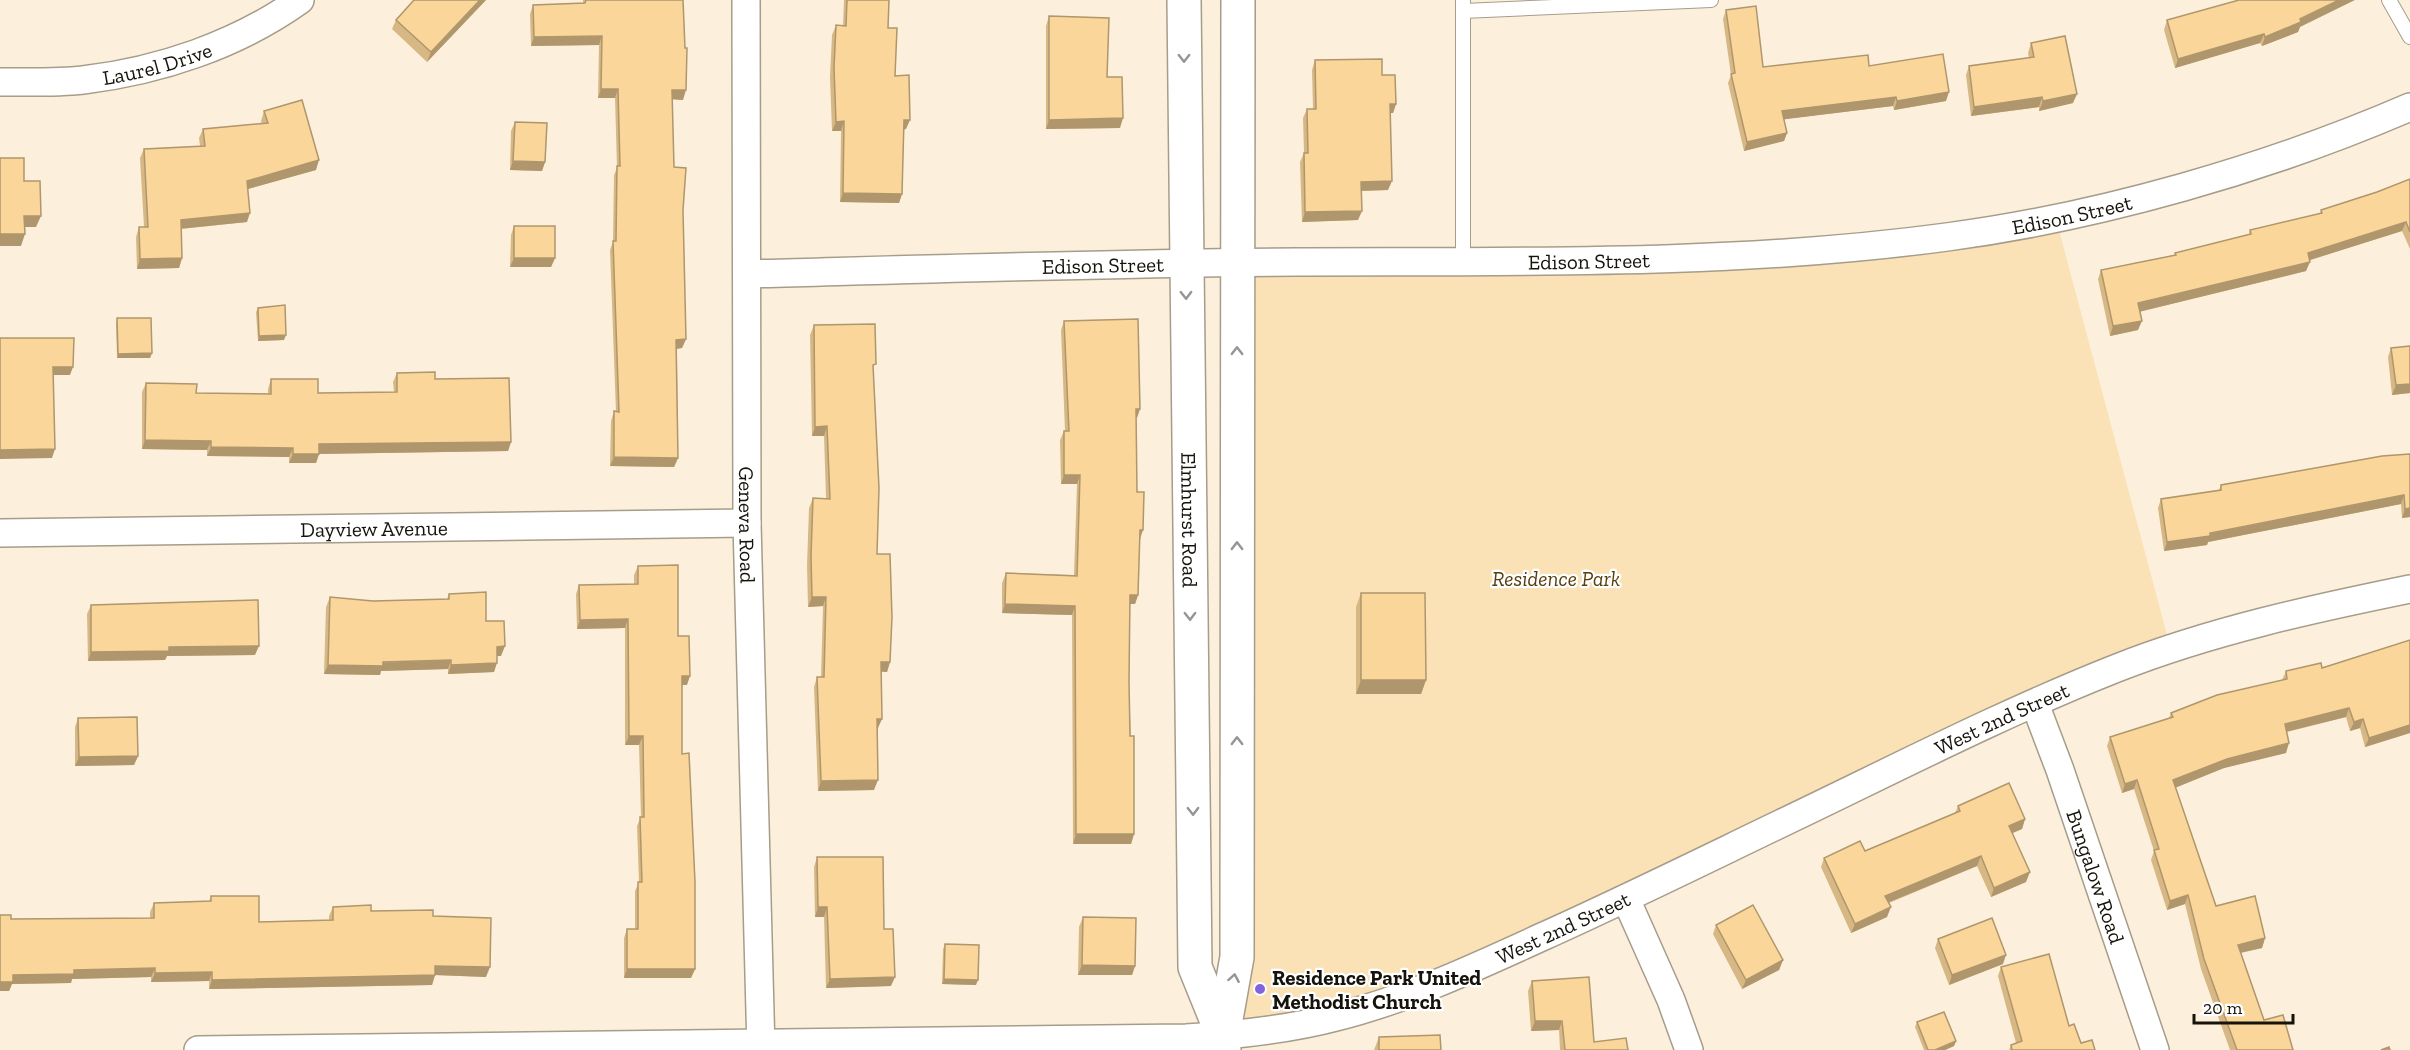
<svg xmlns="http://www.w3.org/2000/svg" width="2410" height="1050" viewBox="0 0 2410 1050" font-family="'Zilla Slab',serif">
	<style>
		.green { fill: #fae1b6 }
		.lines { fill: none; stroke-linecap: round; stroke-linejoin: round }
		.service-casing { stroke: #a69c8a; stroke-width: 16 }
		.minor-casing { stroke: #a69c8a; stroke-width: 30 }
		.tertiary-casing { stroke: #a69c8a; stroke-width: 36 }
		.service { stroke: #fff; stroke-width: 14 }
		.minor { stroke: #fff; stroke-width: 27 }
		.tertiary { stroke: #fff; stroke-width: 33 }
		.wall { fill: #d7b884 }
		.shaded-wall { fill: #af966c }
		.building { fill: #fad69a; stroke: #af966c; stroke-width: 1.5 }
		.oneway { stroke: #969592 }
		.poi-dot { fill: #8263de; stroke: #fff; stroke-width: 2 }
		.labels { text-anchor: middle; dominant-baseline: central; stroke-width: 4.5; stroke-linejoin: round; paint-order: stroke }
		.street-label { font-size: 21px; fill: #16130c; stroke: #fff }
		.park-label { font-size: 21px; font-style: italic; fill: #573f0f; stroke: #fff }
		.poi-label { font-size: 21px; font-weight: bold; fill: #16130c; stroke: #fff; text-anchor: start }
	</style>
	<rect width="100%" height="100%" fill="#fcf0dd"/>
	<polygon class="green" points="2056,219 2171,650 1455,977 1223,1036 1237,263 1670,258"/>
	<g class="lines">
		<defs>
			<g id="service">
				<polyline points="1463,0 1463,261"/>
				<polyline points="2389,0 2410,37"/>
				<polyline points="1463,11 1711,0"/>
			</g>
			<g id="minor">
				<path id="s1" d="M 746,0 L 747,523 L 761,1050"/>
				<path id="s2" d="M 0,82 C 27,82 56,83 83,80 C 159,71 237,45 300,0"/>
				<path id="s3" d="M 747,274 C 930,269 1113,263 1297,262 C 1513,261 1732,266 1947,237 C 2099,217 2269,168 2410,107"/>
				<path id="s4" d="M 0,533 L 747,523"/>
				<path id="s5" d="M 2035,704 L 2060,770 L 2155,1050"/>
				<polyline points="1626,899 1671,1000 1689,1050"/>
				<path id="s6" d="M 198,1050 L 1186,1038 C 1236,1035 1287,1030 1336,1017 C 1408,999 1476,967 1544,936 C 1624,900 1703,861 1782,823 C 1893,770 2003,713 2117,668 C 2211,631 2312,609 2410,589"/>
			</g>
			<g id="tertiary">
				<path id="s7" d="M 1184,0 L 1195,967 L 1223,1036"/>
				<polyline points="1224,1050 1223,1036 1237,957 1238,0"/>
			</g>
		</defs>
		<use href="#service" class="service-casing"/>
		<use href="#minor" class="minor-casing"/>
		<use href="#tertiary" class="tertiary-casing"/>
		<use href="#service" class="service"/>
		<use href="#minor" class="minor"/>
		<use href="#tertiary" class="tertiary"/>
	</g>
	<g class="wall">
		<polygon points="414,0 486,0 427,62 392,29 396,20"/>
		<polygon points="583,0 683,0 683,100 672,99 674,167 683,210 686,339 682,348 677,349 678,458 674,467 610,466 611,421 614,411 616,412 610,250 613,242 614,175 617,168 615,98 598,98 599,45 531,46 530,14 533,5 583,3"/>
		<polygon points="844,0 889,0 888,28 895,76 906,129 903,130 902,194 899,203 840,202 841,131 832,131 830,77 832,35 836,25 843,26"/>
		<polygon points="1726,10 1763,67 1869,66 1946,101 1894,110 1893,106 1784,119 1787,133 1784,141 1744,151 1728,83 1731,75 1723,19"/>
		<polygon points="1049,16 1107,77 1120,128 1046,129 1046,26"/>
		<polygon points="2167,20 2300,27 2298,32 2262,46 2260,43 2175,68 2164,30"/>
		<polygon points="2031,43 2073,103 2039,111 2039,107 1971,116 1966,75 1969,66 2029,58 2028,53"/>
		<polygon points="1315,60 1382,75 1396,104 1393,113 1390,113 1388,190 1361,191 1358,220 1302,222 1300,162 1304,153 1303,118 1307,109 1313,109 1312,70"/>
		<polygon points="264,111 316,170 248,189 247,222 181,229 182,258 179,268 137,269 136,237 139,227 144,227 140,158 144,149 200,146 199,138 203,129 262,124 261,121"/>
		<polygon points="515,122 545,162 542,171 510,170 511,131"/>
		<polygon points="2410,179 2410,249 2402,231 2309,260 2306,271 2139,312 2138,330 2110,336 2098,279 2101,270 2174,255 2175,253 2249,234 2250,230 2320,214 2321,210 2377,192"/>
		<polygon points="514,226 555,258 551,267 510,267 511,235"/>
		<polygon points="258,308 284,340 258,341 256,312"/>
		<polygon points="117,318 152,353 150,358 117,358 116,323"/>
		<polygon points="1064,321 1140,409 1136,418 1137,492 1140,539 1138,595 1135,604 1130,604 1129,681 1134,834 1131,844 1073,844 1072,615 1002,613 1002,583 1006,573 1074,575 1077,484 1061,484 1060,440 1064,431 1065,431 1061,330"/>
		<polygon points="814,325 873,372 877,554 890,662 887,672 881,672 874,790 818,791 814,687 817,677 821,677 823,606 808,607 807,565 809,508 813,498 826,498 824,436 812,436 810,335"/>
		<polygon points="2391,348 2410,393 2392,395 2388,357"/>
		<polygon points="397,373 435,379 511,442 508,451 319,454 316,463 289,463 289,457 207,456 207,450 142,449 142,392 146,383 196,393 268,394 268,389 271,379 318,393 394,392 393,382"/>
		<polygon points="2410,454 2410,517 2402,518 2401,504 2208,542 2207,545 2164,551 2158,508 2161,499 2219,490 2221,485"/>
		<polygon points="638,566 678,636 687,685 682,685 682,754 695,969 691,978 624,978 624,938 627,929 635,929 635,891 639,882 637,826 641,817 639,745 625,745 625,628 577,629 576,594 579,585 634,584 634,575"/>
		<polygon points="1361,593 1426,680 1421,694 1356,694 1356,607"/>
		<polygon points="449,594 501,656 497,656 494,672 448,674 448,669 381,671 380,675 324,674 326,607 330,597 373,601 447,599"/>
		<polygon points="91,605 255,655 167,656 165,660 88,661 87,614"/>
		<polygon points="2410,640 2410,733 2365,747 2360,728 2350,731 2346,717 2287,732 2286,753 2224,768 2175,787 2216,906 2265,938 2262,948 2241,953 2264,1020 2293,1050 2230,1050 2201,969 2185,904 2167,910 2151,860 2154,851 2134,789 2122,793 2107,746 2110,737 2169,718 2171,713 2282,680 2286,671 2322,668"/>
		<polygon points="78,718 138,756 134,765 75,766 75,727"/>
		<polygon points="1958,806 2025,819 2022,829 2012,833 2026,882 1991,897 1977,866 1889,903 1887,917 1851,933 1821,867 1824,858 1865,851 1955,813"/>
		<polygon points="817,857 884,929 891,986 826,988 824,917 815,917 814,867"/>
		<polygon points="211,896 259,922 329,920 329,916 333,907 371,911 433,916 486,977 435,975 432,985 209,989 209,981 151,982 151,977 72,979 71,983 12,984 9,991 0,991 0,915 11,919 150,918 150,912 154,903 209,901"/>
		<polygon points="1083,917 1135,966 1132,975 1078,975 1079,927"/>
		<polygon points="1716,925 1783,960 1779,970 1742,989 1713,934"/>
		<polygon points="1938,939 2003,964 1949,985 1935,948"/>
		<polygon points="945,944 976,985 942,984 943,949"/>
		<polygon points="2001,967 2069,1026 2081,1043 2095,1050 2009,1050 2011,1045 2016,1043 1998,976"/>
		<polygon points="1532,981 1594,1042 1628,1050 1560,1050 1559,1030 1531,1031 1528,991"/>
		<polygon points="1917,1022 1956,1041 1954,1046 1945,1050 1924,1050 1915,1027"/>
		<polygon points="1379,1037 1441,1050 1374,1050"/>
	</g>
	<g class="shaded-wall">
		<polygon points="480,0 486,0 427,62 431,52"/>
		<polygon points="2339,0 2355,0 2300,27 2298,32 2262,46 2265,37"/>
		<polygon points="2264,34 2260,43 2175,68 2178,59"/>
		<polygon points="602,36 599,45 531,46 534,37"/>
		<polygon points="601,89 618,89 615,98 598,98"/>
		<polygon points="672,90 686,90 683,100 669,99"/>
		<polygon points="1949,92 1946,101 1894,110 1897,101"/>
		<polygon points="2077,94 2073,103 2039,111 2043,101"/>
		<polygon points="1896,97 1893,106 1779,120 1782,111"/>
		<polygon points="2042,97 2039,107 1971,116 1974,107"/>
		<polygon points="1390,104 1396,104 1393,113 1386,113"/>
		<polygon points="1123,118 1120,128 1046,129 1049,120"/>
		<polygon points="904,120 910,120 906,129 900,130"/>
		<polygon points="844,121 841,131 832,131 836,122"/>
		<polygon points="1787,133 1784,141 1744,151 1747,142"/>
		<polygon points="319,160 316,170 244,190 247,181"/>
		<polygon points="513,161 545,162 542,171 510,170"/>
		<polygon points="1392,181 1388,190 1357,191 1361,182"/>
		<polygon points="843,193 902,194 899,203 840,202"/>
		<polygon points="1362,211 1358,220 1302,222 1305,212"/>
		<polygon points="250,213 247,222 178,229 181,220"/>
		<polygon points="24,216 41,216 36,227 20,227"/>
		<polygon points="2406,222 2402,231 2304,262 2308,253"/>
		<polygon points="0,234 25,234 21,246 0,246"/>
		<polygon points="182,258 179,268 137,269 140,259"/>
		<polygon points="514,258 555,258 551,267 510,267"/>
		<polygon points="2310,262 2306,271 2134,313 2138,303"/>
		<polygon points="2142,321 2138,330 2110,336 2113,326"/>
		<polygon points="286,335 284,340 258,341 259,336"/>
		<polygon points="686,339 682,348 673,349 676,340"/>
		<polygon points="152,353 150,358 117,358 118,354"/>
		<polygon points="53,367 73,367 70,375 50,375"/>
		<polygon points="2410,384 2410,393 2392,395 2396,385"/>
		<polygon points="1136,409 1140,409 1137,418 1133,418"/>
		<polygon points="827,426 824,436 812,436 815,427"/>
		<polygon points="145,440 211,441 207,450 142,449"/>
		<polygon points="511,442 508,451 315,454 319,444"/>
		<polygon points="211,447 293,448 289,457 207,456"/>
		<polygon points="55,449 52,458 0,459 0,450"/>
		<polygon points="293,454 319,454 316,463 289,463"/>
		<polygon points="614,457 678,458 674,467 610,466"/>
		<polygon points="1064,475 1080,475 1077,484 1061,484"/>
		<polygon points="2404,495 2401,504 2208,542 2207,545 2164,551 2167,542"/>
		<polygon points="2410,508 2410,517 2402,518 2405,509"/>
		<polygon points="1140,530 1143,530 1140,539"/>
		<polygon points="1130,595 1138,595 1135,604 1127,604"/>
		<polygon points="812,597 826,597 823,606 808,607"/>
		<polygon points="1005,604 1075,606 1072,615 1002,613"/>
		<polygon points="628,619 625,628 577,629 580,620"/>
		<polygon points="259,646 255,655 167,656 165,660 88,661 91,652 169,647"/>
		<polygon points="505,646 501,656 493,656 497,647"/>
		<polygon points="451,660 448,669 381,671 380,675 324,674 328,665"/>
		<polygon points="881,662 890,662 887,672 877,671"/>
		<polygon points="497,663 494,672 448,674 451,665"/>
		<polygon points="682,676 690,676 687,685 679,685"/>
		<polygon points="1361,680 1426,680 1421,694 1356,694"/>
		<polygon points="2349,708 2346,717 2281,733 2285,724"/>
		<polygon points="877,719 882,719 878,728 874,729"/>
		<polygon points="2363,719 2360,728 2350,731 2354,722"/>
		<polygon points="2410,725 2410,733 2365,747 2369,738"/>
		<polygon points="629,736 643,736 639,745 625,745"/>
		<polygon points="2289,743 2286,753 2224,768 2170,790 2173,780 2227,759"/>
		<polygon points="138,756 134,765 75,766 79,757"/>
		<polygon points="878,780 874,790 818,791 821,781"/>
		<polygon points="2137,780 2134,789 2122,793 2125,784"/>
		<polygon points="2025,819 2022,829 2006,836 2009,826"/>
		<polygon points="1076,834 1134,834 1131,844 1073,844"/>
		<polygon points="1981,856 1977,866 1882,905 1885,896"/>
		<polygon points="2030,872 2026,882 1991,897 1994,888"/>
		<polygon points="2188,895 2185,904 2167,910 2170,901"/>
		<polygon points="818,907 827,907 824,917 815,917"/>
		<polygon points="1891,907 1887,917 1851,933 1855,924"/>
		<polygon points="2265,938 2262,948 2234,954 2238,945"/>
		<polygon points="2006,955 2003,964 1949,985 1952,975"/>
		<polygon points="1783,960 1779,970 1742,989 1746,980"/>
		<polygon points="1082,965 1135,966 1132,975 1078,975"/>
		<polygon points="435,966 490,967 486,977 435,975 432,985 209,989 212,980"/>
		<polygon points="155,968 151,977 72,979 71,983 12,984 9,991 0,991 0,982 13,975 74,970"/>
		<polygon points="627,969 695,969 691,978 624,978"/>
		<polygon points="212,972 209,981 151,982 155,973"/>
		<polygon points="895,977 891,986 826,988 830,979"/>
		<polygon points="944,979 978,980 976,985 942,984"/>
		<polygon points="1535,1021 1562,1021 1559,1030 1531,1031"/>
		<polygon points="1956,1041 1954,1046 1945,1050 1935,1050"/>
	</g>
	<g class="building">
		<polygon points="414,0 480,0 431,52 396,20"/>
		<polygon points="586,0 683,0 685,48 687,48 686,90 672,90 674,167 686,168 683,210 686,339 676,340 678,458 614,457 614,411 619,412 613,241 616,241 617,166 620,166 618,89 601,89 602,36 534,37 533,5 585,3"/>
		<polygon points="847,0 889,0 888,28 897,28 895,76 909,75 910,120 904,120 902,194 843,193 844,121 836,122 834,68 836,25 846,26"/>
		<polygon points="2239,0 2339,0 2300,19 2301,22 2265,37 2264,34 2178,59 2167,20"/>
		<polygon points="1756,6 1763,67 1868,55 1869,66 1943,54 1949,92 1897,101 1896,97 1782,111 1787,133 1747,142 1731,74 1735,73 1726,10"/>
		<polygon points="1049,16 1109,18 1107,77 1122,77 1123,118 1049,120"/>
		<polygon points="2065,36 2077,94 2043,101 2042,97 1974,107 1969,66 2034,57 2031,43"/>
		<polygon points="1382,59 1382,75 1395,75 1396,104 1390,104 1392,181 1361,182 1362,211 1305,212 1304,153 1308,153 1307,109 1316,109 1315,60"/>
		<polygon points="302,100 319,160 247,181 250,213 181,220 182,258 140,259 139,227 148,227 144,149 205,146 203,129 268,123 264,111"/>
		<polygon points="515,122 547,123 545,162 513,161"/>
		<polygon points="0,158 24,158 24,181 40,181 41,216 24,216 25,234 0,234"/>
		<polygon points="2410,179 2410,232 2406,222 2308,253 2310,262 2138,303 2142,321 2113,326 2101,270 2176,255 2175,253 2251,234 2250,230 2322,213 2321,210 2377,192"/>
		<rect x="514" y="226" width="41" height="32"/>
		<polygon points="285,305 286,335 259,336 258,308"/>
		<polygon points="117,318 151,318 152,353 118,354"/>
		<polygon points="1138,319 1140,409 1136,409 1137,492 1144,492 1143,530 1140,530 1138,595 1130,595 1129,681 1130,736 1134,736 1134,834 1076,834 1075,606 1005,604 1006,573 1077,576 1080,475 1064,475 1064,431 1069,431 1064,321"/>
		<polygon points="875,324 876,364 873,365 879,488 877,554 890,554 892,617 890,662 881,662 882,719 877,719 878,780 821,781 817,677 824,677 826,597 812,597 811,556 813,498 830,499 827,426 815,427 814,325"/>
		<polygon points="0,338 74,338 73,367 53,367 55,449 0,450"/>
		<polygon points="2410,346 2410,384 2396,385 2391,348"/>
		<polygon points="435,372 435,379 509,378 511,442 319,444 319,454 293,454 293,448 211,447 211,441 145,440 146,383 197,384 196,393 271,394 271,379 318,379 318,393 397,392 397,373"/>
		<polygon points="2410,454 2410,508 2405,509 2404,495 2210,533 2210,536 2167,542 2161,499 2221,490 2221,485 2382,456"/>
		<polygon points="678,565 678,636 689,636 690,676 682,676 682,754 689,753 695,882 695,969 627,969 627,929 638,929 638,882 642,882 640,817 644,817 643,736 629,736 628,619 580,620 579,585 638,584 638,566"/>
		<polygon points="486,592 486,621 504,621 505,646 497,647 497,663 451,665 451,660 383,662 383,666 328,665 330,597 373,601 449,599 449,594"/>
		<polygon points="1361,593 1425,593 1426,680 1361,680"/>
		<polygon points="258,600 259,646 169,647 169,651 91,652 91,605"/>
		<polygon points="2410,640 2410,725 2369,738 2363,719 2354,722 2349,708 2285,724 2289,743 2227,759 2173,780 2216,906 2255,896 2265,938 2238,945 2264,1020 2283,1015 2293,1050 2237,1050 2204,959 2188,895 2170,901 2154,850 2159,849 2137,780 2125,784 2110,737 2173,717 2171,713 2217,695 2287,679 2286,671 2321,663 2322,668"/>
		<polygon points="137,717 138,756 79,757 78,718"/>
		<polygon points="2009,783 2025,819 2009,826 2030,872 1994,888 1981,856 1885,896 1891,907 1855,924 1824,858 1860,841 1865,851 1960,811 1958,806"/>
		<polygon points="817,857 883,857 884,929 893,929 895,977 830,979 827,907 818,907"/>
		<polygon points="211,896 259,896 259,922 333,920 333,907 371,905 371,911 433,910 433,916 491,918 490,967 435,966 435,975 212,980 212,972 155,973 155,968 74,970 74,974 13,975 13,982 0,982 0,915 11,915 11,919 154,918 154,903 211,901"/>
		<polygon points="1753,905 1783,960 1746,980 1716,925"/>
		<polygon points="1083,917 1136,918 1135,966 1082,965"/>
		<polygon points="1992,918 2006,955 1952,975 1938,939"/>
		<polygon points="945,944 979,945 978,980 944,979"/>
		<polygon points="2049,954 2069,1026 2074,1024 2081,1043 2092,1040 2095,1050 2012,1050 2011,1045 2022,1041 2001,967"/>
		<polygon points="1589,977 1594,1042 1626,1038 1628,1050 1565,1050 1562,1021 1535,1021 1532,981"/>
		<polygon points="1944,1012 1956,1041 1935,1050 1928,1050 1917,1022"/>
		<polygon points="1440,1035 1441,1050 1379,1050 1379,1037"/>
		<polygon points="2389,1047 2390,1050 2381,1050"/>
	</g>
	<defs><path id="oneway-chevron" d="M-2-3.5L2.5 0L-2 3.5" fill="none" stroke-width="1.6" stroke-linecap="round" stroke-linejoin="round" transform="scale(1.5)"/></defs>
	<g class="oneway">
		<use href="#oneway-chevron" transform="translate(1184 58) rotate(90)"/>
		<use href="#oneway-chevron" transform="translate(1186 295) rotate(89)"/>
		<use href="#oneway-chevron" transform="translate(1237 351) rotate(-90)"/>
		<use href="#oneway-chevron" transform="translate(1237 546) rotate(-90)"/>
		<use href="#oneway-chevron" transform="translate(1190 616) rotate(89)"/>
		<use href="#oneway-chevron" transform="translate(1237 741) rotate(-90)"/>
		<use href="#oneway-chevron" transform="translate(1193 811) rotate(89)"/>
		<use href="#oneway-chevron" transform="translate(1234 978) rotate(-80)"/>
	</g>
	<circle class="poi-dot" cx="1260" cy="989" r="6"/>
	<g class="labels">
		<g class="street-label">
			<text stroke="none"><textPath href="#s2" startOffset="159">Laurel Drive</textPath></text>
			<text stroke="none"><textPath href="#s3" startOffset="1328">Edison Street</textPath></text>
			<text stroke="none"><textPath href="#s3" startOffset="842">Edison Street</textPath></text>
			<text stroke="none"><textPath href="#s3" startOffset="356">Edison Street</textPath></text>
			<text stroke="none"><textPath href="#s7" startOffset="520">Elmhurst Road</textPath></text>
			<text stroke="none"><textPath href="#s1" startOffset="525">Geneva Road</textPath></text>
			<text stroke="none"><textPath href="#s4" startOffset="374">Dayview Avenue</textPath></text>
			<text stroke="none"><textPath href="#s6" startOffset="1870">West 2nd Street</textPath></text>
			<text stroke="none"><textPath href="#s5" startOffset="183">Bungalow Road</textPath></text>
			<text stroke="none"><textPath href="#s6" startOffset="1384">West 2nd Street</textPath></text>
		</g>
		<g class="park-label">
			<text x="1556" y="578">Residence Park</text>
		</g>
		<g class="poi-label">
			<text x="1272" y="977">Residence Park United<tspan x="1272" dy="24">Methodist Church</tspan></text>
		</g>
	</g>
	<path d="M2194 1014v9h99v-9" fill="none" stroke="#16130c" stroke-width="3"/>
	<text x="2203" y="1014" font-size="18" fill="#16130c" stroke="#ffffff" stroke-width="4.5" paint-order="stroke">20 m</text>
</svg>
